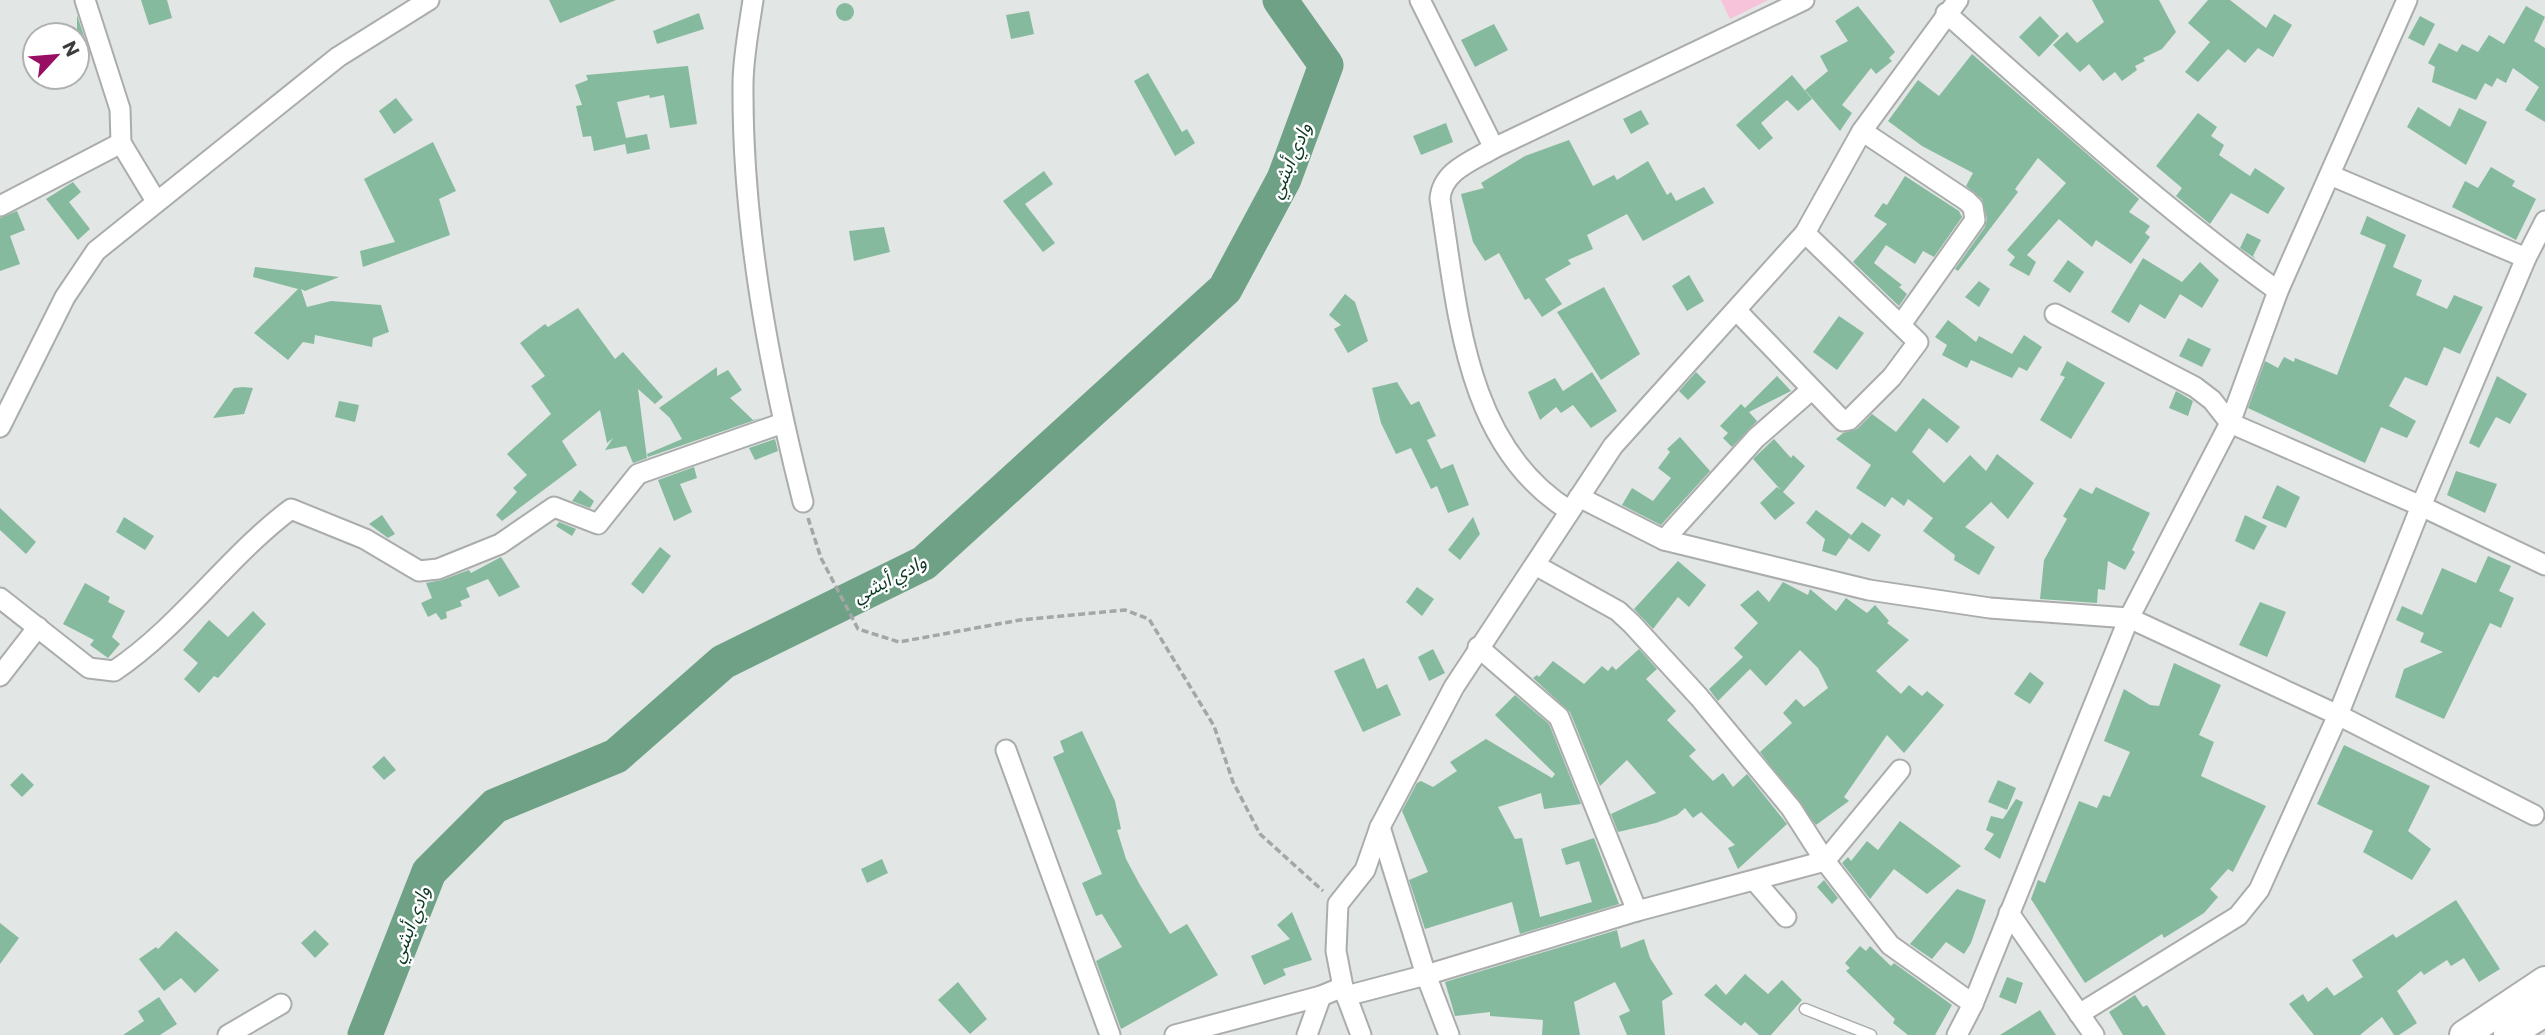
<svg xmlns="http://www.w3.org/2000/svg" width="2545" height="1035" viewBox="0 0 2545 1035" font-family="Commissioner,'Noto Sans Arabic',sans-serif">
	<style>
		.green { fill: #f7c3da }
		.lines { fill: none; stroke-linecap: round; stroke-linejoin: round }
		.river { stroke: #6ea185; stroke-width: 35 }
		.building { fill: #86ba9e }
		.service-casing { stroke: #aaadab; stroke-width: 13 }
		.minor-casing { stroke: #aaadab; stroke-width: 23 }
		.secondary-casing { stroke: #aaadab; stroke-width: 32 }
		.path { stroke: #a4a7a6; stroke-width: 3.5; stroke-dasharray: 7 3.5; stroke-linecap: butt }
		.service { stroke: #fff; stroke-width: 10 }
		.minor { stroke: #fff; stroke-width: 19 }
		.secondary { stroke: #fff; stroke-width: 28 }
		.labels { text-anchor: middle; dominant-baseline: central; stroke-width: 5; stroke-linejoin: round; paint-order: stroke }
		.water-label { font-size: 19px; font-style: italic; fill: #0d3824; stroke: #fff }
	</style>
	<rect width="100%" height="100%" fill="#e2e6e4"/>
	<polygon class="green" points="1721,0 1768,0 1730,19"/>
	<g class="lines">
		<polyline class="river" points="365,1035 429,872 495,806 616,756 723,662 924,563 1225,289 1284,179 1326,65 1280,0"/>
	</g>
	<g class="building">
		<polygon points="141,0 167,0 172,18 149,25"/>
		<polygon points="549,0 616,0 560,23"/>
		<polygon points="2092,0 2159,0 2176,32 2162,49 2143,58 2145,61 2135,66 2137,70 2122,81 2115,72 2103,81 2089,64 2080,72 2053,45 2067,32 2077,43 2104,22"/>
		<polygon points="2208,0 2230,0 2266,28 2274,14 2292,25 2273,57 2258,48 2245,63 2228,49 2198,82 2185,72 2210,42 2188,23"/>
		<circle cx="845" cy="12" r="9"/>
		<polygon points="1858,6 1895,52 1889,58 1892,61 1876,74 1871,68 1842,105 1852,113 1840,131 1805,90 1828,71 1820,56 1848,41 1835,21"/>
		<polygon points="2526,6 2545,17 2534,41 2545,48 2545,122 2525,110 2539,87 2513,68 2506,83 2497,78 2492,87 2485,83 2476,100 2432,82 2435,67 2428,63 2439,43 2457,52 2462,44 2478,52 2489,35 2504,44"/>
		<polygon points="1029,11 1034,34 1011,39 1006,15"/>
		<polygon points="699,13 704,29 657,44 653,31"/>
		<polygon points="77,15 90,54 77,57"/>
		<polygon points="2040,16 2059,36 2039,57 2019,37"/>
		<polygon points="2420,16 2435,24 2424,46 2408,38"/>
		<polygon points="1494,24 1508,50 1475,67 1461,40"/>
		<polygon points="1972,54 2139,199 2129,212 2150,226 2145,233 2150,237 2131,264 2096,240 2092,247 2059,219 2027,255 2036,262 2029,276 2009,265 2015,257 2007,250 2066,183 2038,158 2015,189 2018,192 1958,271 1955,269 1985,227 1987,219 1982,199 1966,186 1973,173 1922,146 1888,121 1918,80 1939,96"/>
		<polygon points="688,66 697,124 670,128 664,95 650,98 649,95 617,102 626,138 647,134 650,149 627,154 625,144 594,151 591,136 583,137 576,106 582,105 575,85 588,80 586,75"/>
		<polygon points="1148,73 1182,132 1187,129 1195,143 1175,156 1134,81"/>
		<polygon points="1792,75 1812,99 1798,111 1787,100 1761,123 1773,138 1759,150 1736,125"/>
		<polygon points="396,98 413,120 394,134 379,111"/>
		<polygon points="2418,107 2450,127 2459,108 2487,122 2466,165 2407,127"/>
		<polygon points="1641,110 1649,124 1631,134 1623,119"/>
		<polygon points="2198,113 2217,127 2211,136 2224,145 2219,155 2250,176 2255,168 2285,188 2268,214 2231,193 2210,224 2176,196 2182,188 2156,166"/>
		<polygon points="1446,123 1453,142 1421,155 1413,136"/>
		<polygon points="1569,140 1593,186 1614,175 1617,180 1648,161 1667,195 1671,192 1676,201 1704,187 1714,203 1643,241 1627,214 1587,235 1593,249 1568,260 1571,264 1545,279 1562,304 1542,317 1529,298 1525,300 1499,253 1485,261 1473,242 1461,194 1484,188 1481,183 1525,156"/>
		<polygon points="433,142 456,191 439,199 450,235 363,267 360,251 395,242 364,179"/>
		<polygon points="2491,167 2515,181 2512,186 2536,199 2516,240 2452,207 2465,181 2478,188"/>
		<polygon points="1044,171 1053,184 1025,204 1055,243 1043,252 1003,201"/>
		<polygon points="1905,176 1959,211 1962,217 1934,257 1923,251 1915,264 1886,245 1874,263 1902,285 1899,287 1907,294 1899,306 1853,262 1887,224 1874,216 1883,203 1887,205"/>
		<polygon points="73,182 81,192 69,202 90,229 78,240 46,199"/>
		<polygon points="17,211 25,230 10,236 20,264 0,271 0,218"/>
		<polygon points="2367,216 2406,235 2393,267 2422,280 2416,295 2447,309 2454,295 2483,307 2460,354 2444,347 2427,386 2405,377 2389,406 2416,421 2407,438 2381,427 2365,463 2248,408 2265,361 2278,368 2284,357 2294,362 2295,358 2337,375 2386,245 2360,234"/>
		<polygon points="884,227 890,252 854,261 849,231"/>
		<polygon points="2247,233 2261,240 2253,256 2256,259 2240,248"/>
		<polygon points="2143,258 2182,282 2200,262 2219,280 2202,308 2180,294 2165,319 2140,304 2129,323 2111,312"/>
		<polygon points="2068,260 2084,272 2070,293 2053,281"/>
		<polygon points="255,267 339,277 305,291 301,289 307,307 331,301 381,305 389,332 373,338 372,347 315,335 314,344 303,342 288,360 254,333 298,289 253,277"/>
		<polygon points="1689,275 1704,301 1687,311 1672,286"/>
		<polygon points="1979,281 1990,289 1979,307 1965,297"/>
		<polygon points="1604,287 1640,354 1601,380 1557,312"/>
		<polygon points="1345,294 1355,302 1368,341 1348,353 1334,329 1341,325 1329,315"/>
		<polygon points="578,308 615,359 623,352 663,397 655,404 638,389 647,458 633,463 626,446 605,450 613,438 607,443 600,410 562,441 577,465 502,521 496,515 517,492 513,488 527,475 507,454 551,414 531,386 545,376 520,343 545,324 548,327"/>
		<polygon points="1839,316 1864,333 1837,370 1813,352"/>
		<polygon points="1948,320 1976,342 1979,336 2012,354 2024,335 2042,347 2027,371 2019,367 2012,378 1971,360 1967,368 1942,355 1947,345 1935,337"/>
		<polygon points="2188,338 2211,349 2202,367 2179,356"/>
		<polygon points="2067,361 2105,383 2071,439 2040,420 2065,377 2060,375"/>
		<polygon points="717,367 717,376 728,370 742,390 730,398 753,420 761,418 648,457 647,454 682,439 670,418 659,408"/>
		<polygon points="1592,372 1617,411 1591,428 1573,405 1561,413 1556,407 1540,420 1528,392 1555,378 1563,391"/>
		<polygon points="1696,372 1706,382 1688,400 1679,391"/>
		<polygon points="1777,376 1791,391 1749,412 1757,421 1732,447 1723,438 1728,433 1720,426 1741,404 1745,408"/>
		<polygon points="2497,376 2527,394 2510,424 2496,417 2479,448 2469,443"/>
		<polygon points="1397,382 1411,405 1419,401 1436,436 1427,440 1441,469 1453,464 1469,505 1448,513 1437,486 1431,489 1411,448 1396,454 1381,423 1372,388"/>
		<polygon points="243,387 253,388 244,414 213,418 234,388"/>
		<polygon points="2176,391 2193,401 2188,416 2169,408"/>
		<polygon points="1923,398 1960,427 1947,443 1929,428 1912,452 1944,483 1970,455 1986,471 1997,454 2034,483 2008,519 1991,502 1965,527 1995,547 1979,575 1954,560 1955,555 1923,531 1933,518 1908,499 1904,506 1892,497 1885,507 1856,488 1871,465 1836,439 1843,433 1857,429 1872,414 1896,432"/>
		<polygon points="339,401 359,405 355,422 335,417"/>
		<polygon points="1680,437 1710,471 1661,525 1622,505 1632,488 1653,501 1671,478 1658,468 1670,452 1667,449"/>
		<polygon points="775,439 778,451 755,460 749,448"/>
		<polygon points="1774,439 1791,458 1793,455 1805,466 1783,492 1795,503 1775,520 1760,503 1777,487 1781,490 1753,459"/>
		<polygon points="694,467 697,478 680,484 692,512 674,521 658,480"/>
		<polygon points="2456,471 2497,484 2485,513 2447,495"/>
		<polygon points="2277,485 2300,497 2286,528 2262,518"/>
		<polygon points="2096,487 2150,513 2132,550 2135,552 2125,570 2108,561 2105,590 2098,589 2097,603 2040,599 2044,560 2067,519 2063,516 2080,488 2092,494"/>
		<polygon points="580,490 594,501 590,508 572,501"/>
		<polygon points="0,508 36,542 26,554 0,530"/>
		<polygon points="1816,510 1851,535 1836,556 1822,551 1825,539 1806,523"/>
		<polygon points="382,515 395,534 388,538 369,524"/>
		<polygon points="2245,515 2267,526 2254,550 2235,541"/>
		<polygon points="124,517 154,536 145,550 116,532"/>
		<polygon points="1473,517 1480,534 1460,560 1448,550"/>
		<polygon points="559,522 576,529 572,536 556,526"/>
		<polygon points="1862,522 1881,535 1869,552 1849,538"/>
		<polygon points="660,547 671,556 643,594 631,584"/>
		<polygon points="2488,556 2511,566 2499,591 2514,598 2501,628 2490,623 2444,719 2395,697 2404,669 2443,652 2420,642 2424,633 2396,620 2402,606 2422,615 2442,568 2476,583"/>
		<polygon points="501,557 520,587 499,597 488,579 466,588 470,597 460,601 462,606 446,612 447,618 441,620 436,613 428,617 421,603 432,598 426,583 442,580 469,570 471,573"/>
		<polygon points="1678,561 1706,585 1689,607 1678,597 1653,629 1634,609"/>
		<polygon points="1783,582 1808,595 1810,589 1836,611 1846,598 1867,613 1875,605 1889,621 1887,623 1909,640 1876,671 1901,694 1909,685 1922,696 1927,691 1944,705 1904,753 1887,735 1844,797 1849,801 1816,825 1760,752 1792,723 1783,713 1796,699 1804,707 1828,688 1818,668 1800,650 1766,686 1750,669 1718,701 1709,689 1743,657 1734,648 1758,623 1740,605 1758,590 1769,602"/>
		<polygon points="85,583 110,597 108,602 125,611 112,637 120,644 108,658 90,645 94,640 63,624"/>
		<polygon points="1417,587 1434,599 1422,616 1406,602"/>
		<polygon points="2260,602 2286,612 2267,657 2239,645"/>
		<polygon points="253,611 266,624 218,678 214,676 199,693 184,679 198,663 183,650 209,620 228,637"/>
		<polygon points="1433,649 1445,673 1429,681 1418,657"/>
		<polygon points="1639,649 1657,669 1646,679 1676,711 1667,720 1696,750 1689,756 1713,781 1723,773 1733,787 1747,774 1787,824 1738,869 1728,848 1735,845 1701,812 1693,818 1685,808 1677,815 1656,823 1618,832 1611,814 1656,793 1627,760 1600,786 1570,712 1533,678 1537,675 1539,677 1553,661 1584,684 1602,666 1608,671 1612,666 1616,670"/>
		<polygon points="1364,658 1377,689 1387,684 1401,715 1363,732 1334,671"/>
		<polygon points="2174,663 2221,685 2199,735 2214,742 2201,776 2266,806 2233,872 2228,869 2210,889 2218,897 2204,913 2164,938 2162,934 2085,983 2031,899 2038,880 2045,883 2079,801 2097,808 2103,795 2110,797 2130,752 2104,741 2124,689 2150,705 2159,706"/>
		<polygon points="2030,672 2044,683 2030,704 2014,694"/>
		<polygon points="1515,695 1549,724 1581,804 1544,809 1541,793 1498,807 1515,839 1522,838 1540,917 1592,902 1579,861 1566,865 1561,849 1594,838 1619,904 1520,934 1512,902 1425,929 1409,880 1428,872 1402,811 1417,783 1421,781 1433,787 1457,771 1450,762 1486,739 1552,778 1555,774 1495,715"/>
		<polygon points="1082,731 1115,801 1121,829 1117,830 1126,859 1140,885 1170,934 1187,924 1218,975 1121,1029 1096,961 1122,947 1102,914 1096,916 1082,883 1102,874 1053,757 1064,752 1060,741"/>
		<polygon points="2344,745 2430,786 2408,831 2431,849 2412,880 2363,852 2373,831 2317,804"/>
		<polygon points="384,756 396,770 384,780 372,767"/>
		<polygon points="22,773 34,785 22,797 10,785"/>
		<polygon points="1998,780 2016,788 2007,810 1988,802"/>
		<polygon points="2016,799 2023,802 2000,859 1984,849 1994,834 1986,830 1991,816 2003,819"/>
		<polygon points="1900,821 1961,866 1927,894 1894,869 1870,899 1842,863 1848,857 1851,861 1867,841 1878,850"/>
		<polygon points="882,859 888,873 867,883 861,869"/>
		<polygon points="1824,880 1838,898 1832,904 1817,887"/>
		<polygon points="1957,889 1986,900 1971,943 1964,954 1946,942 1932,959 1910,944"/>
		<polygon points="2456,900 2500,969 2479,982 2464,958 2451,966 2447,960 2424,975 2421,971 2397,991 2417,1023 2399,1035 2394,1035 2382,1017 2360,1035 2314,1035 2289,1004 2303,994 2308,1002 2327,987 2334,996 2363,977 2352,960 2393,934 2396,938"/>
		<polygon points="1292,912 1312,960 1283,969 1286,975 1264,985 1251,956 1290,939 1277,925"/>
		<polygon points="0,923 19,938 0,964"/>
		<polygon points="315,930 329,944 315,958 301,943"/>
		<polygon points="1617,930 1621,948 1644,939 1650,958 1673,994 1662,1001 1665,1035 1627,1035 1619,1016 1630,1011 1615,982 1574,1002 1580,1035 1542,1035 1543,1020 1490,1016 1490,1012 1455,1016 1445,982"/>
		<polygon points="176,931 219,970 195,993 181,978 164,991 139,959 156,947 158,949"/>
		<polygon points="1860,946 1866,951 1870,946 1891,966 1894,963 1952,1005 1935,1035 1908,1035 1893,1023 1895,1019 1846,971 1850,968 1845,963"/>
		<polygon points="1745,974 1768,994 1782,980 1802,1000 1771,1035 1759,1035 1745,1022 1741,1026 1704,995 1716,984 1726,995"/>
		<polygon points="2007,977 2023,983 2016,1004 1999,997"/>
		<polygon points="958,982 987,1019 970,1034 938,1000"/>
		<polygon points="2135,995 2143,1007 2147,1005 2166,1035 2123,1035 2109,1012"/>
		<polygon points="159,997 177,1024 160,1035 123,1035 144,1021 138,1011"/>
		<polygon points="2040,1010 2056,1035 2000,1035"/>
	</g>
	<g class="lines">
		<defs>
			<polyline id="service" points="1805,1009 1871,1035"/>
			<g id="minor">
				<polyline points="85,0 120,109 121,143 156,201"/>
				<path d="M 753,0 C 749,28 743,57 743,85 C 742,225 769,367 803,502"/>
				<polyline points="1420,0 1494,148"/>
				<path d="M 1946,13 C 2054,109 2160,206 2278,291"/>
				<polyline points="1862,131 1967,201 1973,207 1975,220 1902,323"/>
				<polyline points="2330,175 2526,258"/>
				<polyline points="0,206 121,143"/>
				<polyline points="1736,310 1843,421 1849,420 1892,377 1918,342 1805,233"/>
				<polyline points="2055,314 2195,387 2212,400 2230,423 2421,506 2545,565"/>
				<polyline points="0,427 65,297 96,251 338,57 429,0"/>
				<polyline points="1579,497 1664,540 1869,590 1990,608 2129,618 2338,715 2534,815"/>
				<path d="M 1570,511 C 1464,446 1458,309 1440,199 C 1442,171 1472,161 1494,148 L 1804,0"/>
				<polyline points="1664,540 1756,438 1811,390"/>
				<polyline points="1537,566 1618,611 1632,624 1699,697 1791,808 1825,861 1890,945 1973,1004"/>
				<path d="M 0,598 L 89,668 L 114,671 C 181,626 227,557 291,509 L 365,539 L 419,571 L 438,569 L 500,544 L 554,507 L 598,524 L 638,474 L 783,423"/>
				<polyline points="1478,647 1559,717 1637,911"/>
				<polyline points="0,676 38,627"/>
				<polyline points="1006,750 1110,1035"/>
				<polyline points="1380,827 1426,975 1449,1035"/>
				<polyline points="1755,881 1786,917"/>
				<polyline points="2009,913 2094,1035"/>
				<polyline points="1346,996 1426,975 1637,911 1825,861 1900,770"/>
				<polyline points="2079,1014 2238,916 2259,890 2338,715 2421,506 2526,258 2545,221"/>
				<polyline points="228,1035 281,1004"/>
				<polyline points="1175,1035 1321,996 1343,987"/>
				<polyline points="1307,1035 1321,996"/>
				<polyline points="1361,1035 1343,987 1336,951 1338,904 1365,870 1380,827 1454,687 1613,446 1805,233 1862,131 1958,0"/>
				<polyline points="1957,1035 1973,1004 2129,618 2230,423 2278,291 2407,0"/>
			</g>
			<g id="secondary">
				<polyline points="2464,1035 2545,981"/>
				<polyline points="2508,1035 2545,1012"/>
			</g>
		</defs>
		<use href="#service" class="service-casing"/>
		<use href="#minor" class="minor-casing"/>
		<use href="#secondary" class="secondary-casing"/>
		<polyline class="path" points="808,518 821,558 858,629 899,642 1020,620 1125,610 1149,619 1214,726 1233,782 1260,834 1323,891"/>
		<use href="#service" class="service"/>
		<use href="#minor" class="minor"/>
		<use href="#secondary" class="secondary"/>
	</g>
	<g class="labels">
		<g class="water-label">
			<text transform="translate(1289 160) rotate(-67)">وادي أبشي</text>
			<text transform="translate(889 578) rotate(-28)">وادي أبشي</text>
			<text transform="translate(409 924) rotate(-69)">وادي أبشي</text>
		</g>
	</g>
	<g transform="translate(56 56) rotate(64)"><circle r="33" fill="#ffffff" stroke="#b1b1b1" stroke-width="2"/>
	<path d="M0-5L12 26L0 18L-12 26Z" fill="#980e62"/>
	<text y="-10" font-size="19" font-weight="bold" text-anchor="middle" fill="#3b3d3c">N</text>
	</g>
</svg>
